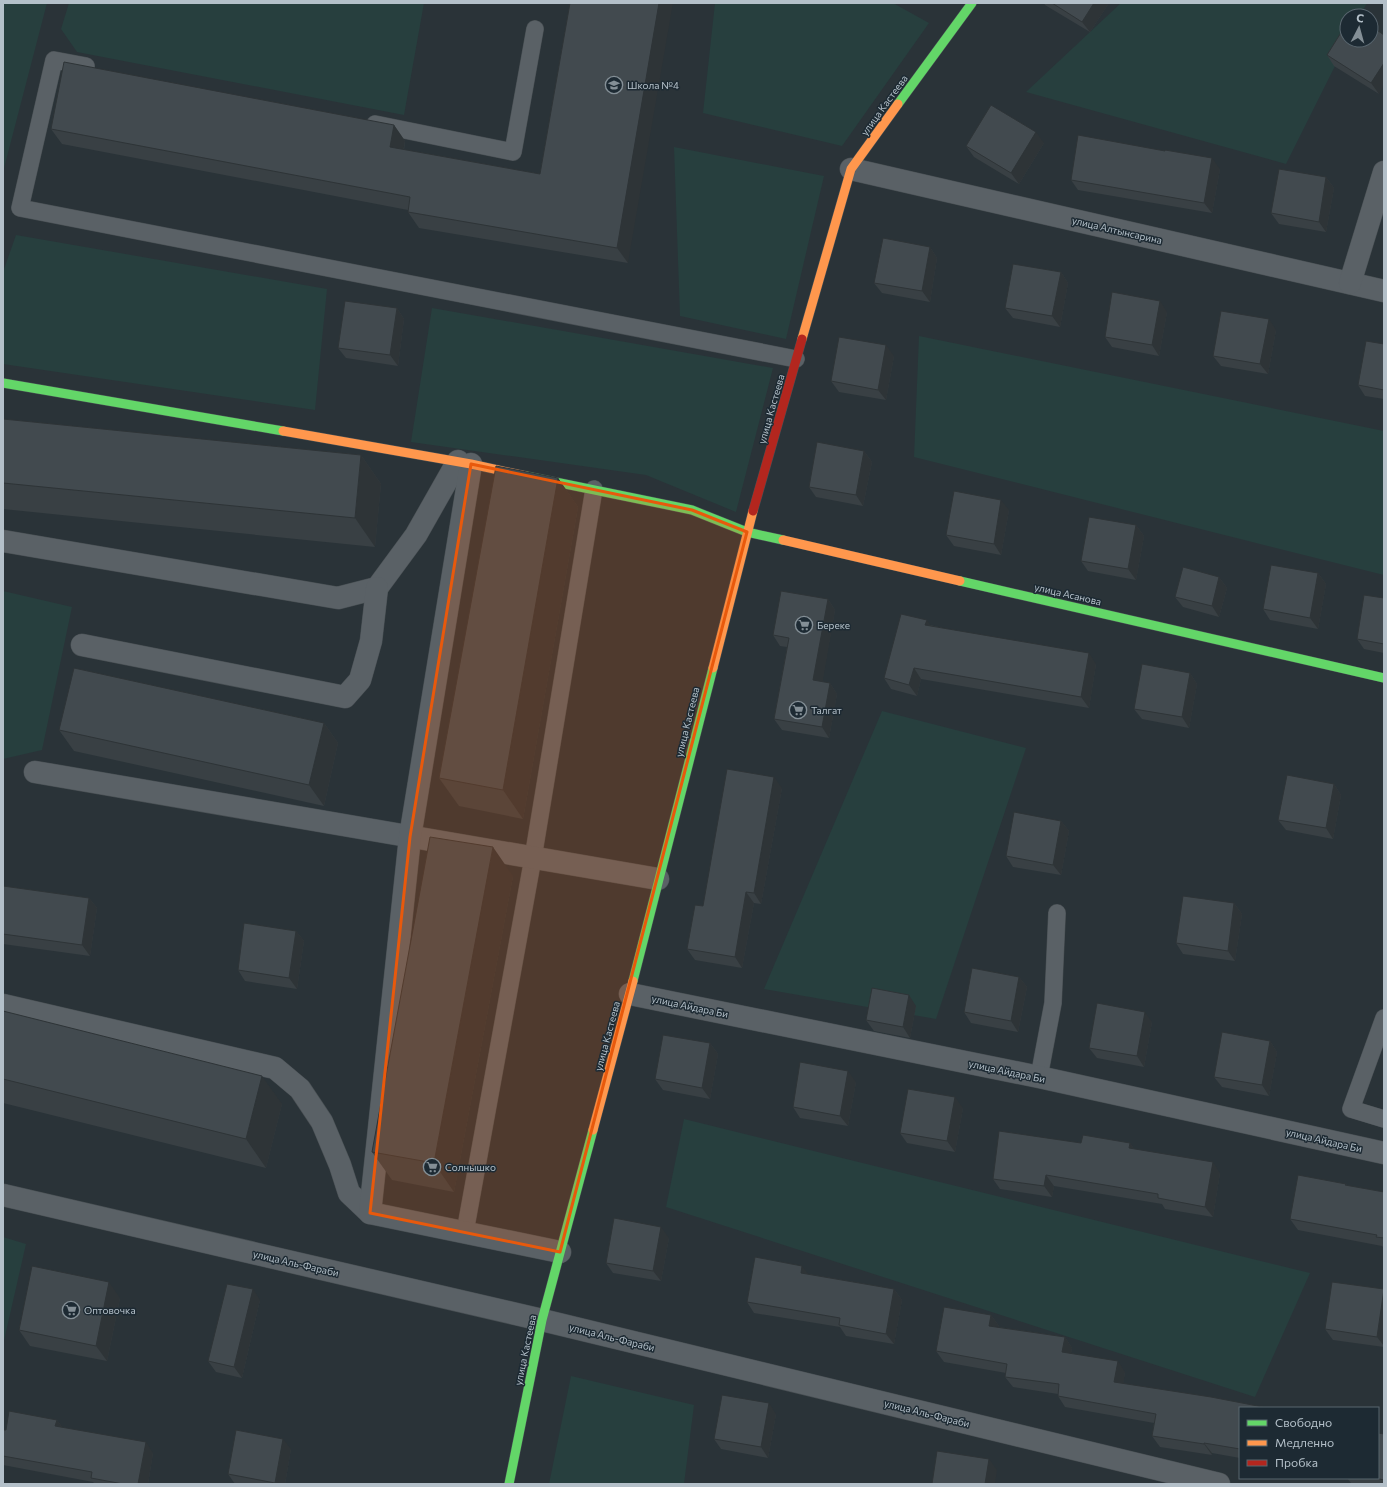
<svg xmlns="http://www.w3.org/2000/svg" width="1387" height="1487" viewBox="0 0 1387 1487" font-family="Commissioner,sans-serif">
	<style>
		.green { fill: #273f3e }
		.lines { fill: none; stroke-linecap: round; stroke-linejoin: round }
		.lane-casing { stroke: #484f53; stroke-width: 18 }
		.street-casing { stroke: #484f53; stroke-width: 23 }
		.fast-casing { stroke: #484f53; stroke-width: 10 }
		.slow-casing { stroke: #484f53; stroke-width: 10 }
		.jam-casing { stroke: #484f53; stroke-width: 10 }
		.lane { stroke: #5a6166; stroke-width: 17 }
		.street { stroke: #5a6166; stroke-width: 22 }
		.fast { stroke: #63d668; stroke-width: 9 }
		.slow { stroke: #ff974d; stroke-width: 9 }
		.jam { stroke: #b3261e; stroke-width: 9 }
		.wall { fill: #394044 }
		.shaded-wall { fill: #2e3437 }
		.building { fill: #424a4f; stroke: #2e3437 }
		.marked { fill: #e8590c; fill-opacity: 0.2; stroke: #e8590c; stroke-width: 3; stroke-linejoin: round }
		.labels { text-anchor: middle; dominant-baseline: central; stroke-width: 3; stroke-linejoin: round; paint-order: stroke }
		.poi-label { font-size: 10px; fill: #b4c0c9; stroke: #1d2a33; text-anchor: start }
		.street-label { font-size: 10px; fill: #b4c0c9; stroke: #1d2a33 }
	</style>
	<rect width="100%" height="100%" fill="#2a3338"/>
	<g class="green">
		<polygon points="3,3 47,3 3,172"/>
		<polygon points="69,3 424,3 404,115 77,52 61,29"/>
		<polygon points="715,3 893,3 929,23 842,146 703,113"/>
		<polygon points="1121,3 1367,3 1360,16 1347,16 1347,40 1348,40 1286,164 1026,92"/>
		<polygon points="674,147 824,176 786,339 680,316"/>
		<polygon points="16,235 327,289 315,410 3,364 3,272"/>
		<polygon points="432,308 773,368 736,512 646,475 411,442"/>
		<polygon points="919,336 1384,431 1384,575 914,457"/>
		<polygon points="3,591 72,607 42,750 3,759"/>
		<polygon points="882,711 1026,748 936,1019 764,989"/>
		<polygon points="684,1119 1310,1273 1255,1397 666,1207"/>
		<polygon points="3,1237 26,1244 3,1345"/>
		<polygon points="571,1376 694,1405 684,1484 549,1484"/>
	</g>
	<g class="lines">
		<defs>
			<g id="lane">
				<polyline points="86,66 54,60 20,208 796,359"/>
				<polyline points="375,124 513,152 535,29"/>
				<polyline points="1384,1018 1351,1109 1384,1119"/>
				<polyline points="1039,1077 1053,1003 1057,913"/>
				<polyline points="465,1232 533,858 594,489"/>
			</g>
			<g id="street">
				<polyline points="851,169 1384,291"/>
				<polyline points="1350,283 1384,172"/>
				<polyline points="3,541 338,598 377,588 416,535 458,461"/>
				<polyline points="82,645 345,697 360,680 371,641 377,588"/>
				<polyline points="35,772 658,879"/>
				<polyline points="630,994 1039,1077 1384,1153"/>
				<polyline points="3,1005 275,1068 300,1089 322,1122 340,1165 349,1193 370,1213 560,1252"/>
				<polyline points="3,1195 542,1320 1219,1484"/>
				<polyline points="370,1213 410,837 471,464"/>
			</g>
			<g id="fast">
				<polyline points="898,104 972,3"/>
				<polyline points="3,383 283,431"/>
				<polyline points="526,476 692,510 747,532 783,540"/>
				<polyline points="960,581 1384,678"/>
				<polyline points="633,981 713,668"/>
				<polyline points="509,1484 542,1320 593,1130"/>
			</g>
			<g id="slow">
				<polyline points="802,339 851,169 898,104"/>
				<polyline points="283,431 471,464 526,476"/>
				<polyline points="783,540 960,581"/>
				<polyline points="713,668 753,511"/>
				<polyline points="593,1130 633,981"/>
			</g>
			<polyline id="jam" points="753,511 802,339"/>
		</defs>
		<use href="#lane" class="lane-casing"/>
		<use href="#street" class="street-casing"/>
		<use href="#fast" class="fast-casing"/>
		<use href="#slow" class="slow-casing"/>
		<use href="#jam" class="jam-casing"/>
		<use href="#lane" class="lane"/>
		<use href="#street" class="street"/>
		<use href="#fast" class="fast"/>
		<use href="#slow" class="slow"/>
		<use href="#jam" class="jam"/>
	</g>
	<g class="wall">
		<polygon points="570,3 628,263 419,228 408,212 408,210 62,144 51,129 394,125 405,141 404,150 540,174"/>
		<polygon points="1044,3 1109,3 1090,32 1045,5"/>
		<polygon points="1347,23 1379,94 1334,66 1327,55"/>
		<polygon points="1044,143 1019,184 974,157 966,146"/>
		<polygon points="1220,169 1212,213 1078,190 1071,180"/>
		<polygon points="1326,177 1334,188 1326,232 1279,224 1271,213"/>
		<polygon points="930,247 937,258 930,302 882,293 874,283"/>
		<polygon points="1061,272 1068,283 1060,327 1013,318 1005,308"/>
		<polygon points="397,308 404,319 398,366 346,358 338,348"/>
		<polygon points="1167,312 1159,356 1112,347 1105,337"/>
		<polygon points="1276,330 1268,374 1221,366 1213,356"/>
		<polygon points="1384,344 1384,399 1365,396 1358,385"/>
		<polygon points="894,356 886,400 839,392 831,381"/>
		<polygon points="3,419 361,455 381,484 375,547 3,509"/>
		<polygon points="864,451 872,462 863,506 816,497 809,487"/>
		<polygon points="558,478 578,507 523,819 459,806 439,778"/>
		<polygon points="1009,510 1001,555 954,546 946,535"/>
		<polygon points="1136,525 1144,536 1136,580 1088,571 1081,561"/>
		<polygon points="1318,573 1326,584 1318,629 1270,620 1263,609"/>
		<polygon points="1219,577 1227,588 1219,617 1183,607 1175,597"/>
		<polygon points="1384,598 1384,653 1364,649 1357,639"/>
		<polygon points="828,599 835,610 822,682 830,683 837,694 829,738 782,730 774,719 787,647 780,646 773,635"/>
		<polygon points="930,625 1096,664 1089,708 921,679 917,696 891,689 884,678"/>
		<polygon points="1190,673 1197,684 1189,728 1142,719 1134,709"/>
		<polygon points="324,723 338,743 324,806 74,751 59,730"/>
		<polygon points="1334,784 1341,795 1333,839 1286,830 1278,820"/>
		<polygon points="782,788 761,904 754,903 742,968 695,960 687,949 703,906"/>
		<polygon points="1061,821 1069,831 1061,875 1013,867 1006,856"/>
		<polygon points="513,876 454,1192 392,1180 372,1152"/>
		<polygon points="3,886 89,898 97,908 90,956 3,944"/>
		<polygon points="1234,903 1242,914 1235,961 1183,954 1176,943"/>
		<polygon points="296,931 304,941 297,989 245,981 238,970"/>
		<polygon points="1019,977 1027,987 1018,1032 971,1023 964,1012"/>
		<polygon points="916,1006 910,1038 874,1031 866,1020"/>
		<polygon points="3,1011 282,1104 266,1168 3,1103"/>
		<polygon points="1152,1022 1144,1067 1097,1058 1089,1048"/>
		<polygon points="1270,1041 1277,1052 1269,1096 1222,1087 1214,1077"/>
		<polygon points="710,1043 718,1054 710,1099 663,1090 655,1079"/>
		<polygon points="856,1082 848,1126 800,1118 793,1107"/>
		<polygon points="963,1108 955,1152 907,1143 900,1133"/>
		<polygon points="1081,1143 1130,1143 1134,1149 1220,1173 1213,1217 1165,1209 1162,1204 1054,1186 1052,1197 1000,1189 993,1179"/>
		<polygon points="1346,1184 1347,1186 1384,1192 1384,1248 1382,1246 1298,1230 1290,1219"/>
		<polygon points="669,1238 661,1281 613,1273 606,1263"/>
		<polygon points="808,1274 894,1289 902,1300 894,1344 846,1336 840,1327 754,1313 747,1302"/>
		<polygon points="1384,1289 1384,1347 1333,1340 1325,1329"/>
		<polygon points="120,1298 107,1361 30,1346 19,1330"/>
		<polygon points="260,1300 242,1378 216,1372 208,1361"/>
		<polygon points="991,1315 999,1326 999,1327 1065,1337 1072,1348 1071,1353 1125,1372 1123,1384 1240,1408 1240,1458 1212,1453 1212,1455 1160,1447 1152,1436 1154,1423 1065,1407 1058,1396 1058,1394 1013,1387 1005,1377 1006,1373 944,1362 936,1351"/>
		<polygon points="776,1414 768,1458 721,1449 714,1439"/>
		<polygon points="57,1420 62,1427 153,1453 148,1484 95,1484 93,1482 3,1465 3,1430 6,1430"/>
		<polygon points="1384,1434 1384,1484 1356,1484 1351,1483 1347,1478 1378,1478"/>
		<polygon points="291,1449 285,1484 235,1484 228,1474"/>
	</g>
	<g class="shaded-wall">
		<polygon points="659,3 673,3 628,263 617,248"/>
		<polygon points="1094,3 1109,3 1090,32 1082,22"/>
		<polygon points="1384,63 1384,85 1379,94 1371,83"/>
		<polygon points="394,125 405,141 401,163 390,147"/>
		<polygon points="1036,132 1044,143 1019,184 1011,173"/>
		<polygon points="1212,158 1220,169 1212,213 1204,203"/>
		<polygon points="1326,177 1334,188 1326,232 1319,222"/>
		<polygon points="930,247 937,258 930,302 922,291"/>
		<polygon points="1061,272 1068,283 1060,327 1052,316"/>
		<polygon points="1160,301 1167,312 1159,356 1152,345"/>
		<polygon points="397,308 404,319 398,366 390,355"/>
		<polygon points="1269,319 1276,330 1268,374 1260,364"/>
		<polygon points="886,345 894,356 886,400 878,390"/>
		<polygon points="864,451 872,462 863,506 856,495"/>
		<polygon points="361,455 381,484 375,547 355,518"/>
		<polygon points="558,478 578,507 523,819 503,790"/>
		<polygon points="1001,500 1009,510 1001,555 994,544"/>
		<polygon points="1136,525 1144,536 1136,580 1128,569"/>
		<polygon points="1318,573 1326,584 1318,629 1310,618"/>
		<polygon points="1219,577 1227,588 1219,617 1212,606"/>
		<polygon points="828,599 835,610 821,691 813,680"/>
		<polygon points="927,620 934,631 925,625"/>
		<polygon points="1089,653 1096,664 1089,708 1081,697"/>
		<polygon points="914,668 921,679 917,696 909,685"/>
		<polygon points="1190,673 1197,684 1189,728 1182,717"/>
		<polygon points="830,683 837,694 829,738 822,727"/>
		<polygon points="324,723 338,743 324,806 309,785"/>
		<polygon points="774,777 782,788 761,904 754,893"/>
		<polygon points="1334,784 1341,795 1333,839 1326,828"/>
		<polygon points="1061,821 1069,831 1061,875 1053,865"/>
		<polygon points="493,847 513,876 454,1192 434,1163"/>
		<polygon points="746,892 754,903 742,968 735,957"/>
		<polygon points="89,898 97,908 90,956 82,945"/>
		<polygon points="1234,903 1242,914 1235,961 1228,951"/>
		<polygon points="296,931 304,941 297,989 289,978"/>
		<polygon points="1019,977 1027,987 1018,1032 1011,1021"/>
		<polygon points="909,995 916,1006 910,1038 903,1027"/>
		<polygon points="1145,1012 1152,1022 1144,1067 1137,1056"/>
		<polygon points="1270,1041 1277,1052 1269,1096 1262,1085"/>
		<polygon points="710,1043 718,1054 710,1099 702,1088"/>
		<polygon points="848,1071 856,1082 848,1126 840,1116"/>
		<polygon points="262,1076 282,1104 266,1168 246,1139"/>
		<polygon points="955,1097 963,1108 955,1152 947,1141"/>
		<polygon points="1130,1143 1138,1154 1129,1148"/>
		<polygon points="1213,1162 1220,1173 1213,1217 1205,1207"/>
		<polygon points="1046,1175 1054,1186 1052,1197 1044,1186"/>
		<polygon points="661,1227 669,1238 661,1281 653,1271"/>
		<polygon points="802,1266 810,1276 801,1273"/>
		<polygon points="109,1282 120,1298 107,1361 96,1346"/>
		<polygon points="253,1289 260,1300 242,1378 234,1367"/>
		<polygon points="894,1289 902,1300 894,1344 886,1334"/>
		<polygon points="1384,1290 1384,1346 1377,1337"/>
		<polygon points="991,1315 999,1326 997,1337 989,1326"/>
		<polygon points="1065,1337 1072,1348 1070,1362 1062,1352"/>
		<polygon points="1118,1361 1125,1372 1122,1393 1114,1382"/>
		<polygon points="769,1403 776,1414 768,1458 761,1447"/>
		<polygon points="57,1420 64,1430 55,1426"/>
		<polygon points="283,1439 291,1449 285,1484 276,1484 275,1483"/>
		<polygon points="146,1442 153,1453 148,1484 138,1484"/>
		<polygon points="1204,1443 1212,1453 1212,1455 1204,1444"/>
		<polygon points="989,1459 997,1470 995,1484 985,1484"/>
	</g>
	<g class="building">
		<polygon points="570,3 659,3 617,248 408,212 410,197 51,129 64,62 394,125 390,147 540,174"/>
		<polygon points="1052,3 1094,3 1082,22"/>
		<polygon points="1347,23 1347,40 1371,40 1371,26 1384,35 1384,63 1371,83 1327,55"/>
		<polygon points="991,105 1036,132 1011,173 966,146"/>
		<polygon points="1078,135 1165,151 1165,150 1212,158 1204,203 1071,180"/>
		<polygon points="1279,169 1326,177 1319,222 1271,213"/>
		<polygon points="883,238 930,247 922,291 874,283"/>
		<polygon points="1013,264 1061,272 1052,316 1005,308"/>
		<polygon points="1112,292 1160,301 1152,345 1105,337"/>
		<polygon points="345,301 397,308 390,355 338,348"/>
		<polygon points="1221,311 1269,319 1260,364 1213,356"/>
		<polygon points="839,337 886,345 878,390 831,381"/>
		<polygon points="1366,341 1384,344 1384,390 1358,385"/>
		<polygon points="3,419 361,455 355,518 3,483"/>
		<polygon points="817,442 864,451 856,495 809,487"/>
		<polygon points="496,466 558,478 503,790 439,778"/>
		<polygon points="954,491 1001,500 994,544 946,535"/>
		<polygon points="1089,517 1136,525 1128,569 1081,561"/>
		<polygon points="1271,565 1318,573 1310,618 1263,609"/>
		<polygon points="1183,567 1219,577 1212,606 1175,597"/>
		<polygon points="781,591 828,599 813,680 830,683 822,727 774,719 789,638 773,635"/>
		<polygon points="1364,595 1384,598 1384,644 1357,639"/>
		<polygon points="901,614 927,620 925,625 1089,653 1081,697 914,668 909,685 884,678"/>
		<polygon points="1142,664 1190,673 1182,717 1134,709"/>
		<polygon points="74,668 324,723 309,785 59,730"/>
		<polygon points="727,769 774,777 754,893 746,892 735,957 687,949 695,905 703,906"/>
		<polygon points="1287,775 1334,784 1326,828 1278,820"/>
		<polygon points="1014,812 1061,821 1053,865 1006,856"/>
		<polygon points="430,837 493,847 434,1163 372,1152"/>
		<polygon points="3,886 89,898 82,945 3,934"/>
		<polygon points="1183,896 1234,903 1228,951 1176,943"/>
		<polygon points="244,923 296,931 289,978 238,970"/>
		<polygon points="972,968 1019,977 1011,1021 964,1012"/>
		<polygon points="872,988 909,995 903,1027 866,1020"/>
		<polygon points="1097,1003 1145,1012 1137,1056 1089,1048"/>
		<polygon points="3,1011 262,1076 246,1139 3,1079"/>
		<polygon points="1222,1032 1270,1041 1262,1085 1214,1077"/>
		<polygon points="663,1035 710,1043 702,1088 655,1079"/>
		<polygon points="800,1062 848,1071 840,1116 793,1107"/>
		<polygon points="908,1089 955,1097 947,1141 900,1133"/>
		<polygon points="999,1131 1081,1143 1083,1135 1130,1143 1129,1148 1213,1162 1205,1207 1158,1198 1158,1194 1046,1175 1044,1186 993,1179"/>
		<polygon points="1298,1175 1346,1184 1345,1185 1384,1192 1384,1238 1376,1237 1377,1235 1290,1219"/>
		<polygon points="614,1218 661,1227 653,1271 606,1263"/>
		<polygon points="755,1257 802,1266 801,1273 894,1289 886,1334 839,1325 840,1318 747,1302"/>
		<polygon points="32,1266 109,1282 96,1346 19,1330"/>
		<polygon points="1332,1282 1384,1289 1377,1337 1325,1329"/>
		<polygon points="227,1284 253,1289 234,1367 208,1361"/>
		<polygon points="944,1307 991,1315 989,1326 1065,1337 1062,1352 1118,1361 1114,1382 1211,1397 1268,1408 1240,1408 1240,1449 1204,1443 1204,1444 1152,1436 1156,1414 1058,1396 1059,1384 1005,1377 1007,1364 936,1351"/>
		<polygon points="722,1395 769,1403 761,1447 714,1439"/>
		<polygon points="9,1411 57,1420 55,1426 146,1442 138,1484 123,1484 91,1478 92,1472 3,1456 3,1430 6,1430"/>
		<polygon points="236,1430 283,1439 275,1483 228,1474"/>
		<polygon points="1378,1433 1384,1434 1384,1480 1375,1478 1378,1478"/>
		<polygon points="937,1451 989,1459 985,1484 932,1484"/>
	</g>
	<path class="marked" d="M 471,464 L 692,510 L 747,532 L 560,1252 L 370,1213 L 410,837 Z"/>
	<defs>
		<symbol id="school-ring" viewBox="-11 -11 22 22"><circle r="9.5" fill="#1d2a33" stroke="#848f96" stroke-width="1.5"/><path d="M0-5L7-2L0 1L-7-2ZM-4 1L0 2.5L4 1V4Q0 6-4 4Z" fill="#848f96"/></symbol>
		<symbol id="supermarket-ring" viewBox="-11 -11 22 22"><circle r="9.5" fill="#1d2a33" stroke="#848f96" stroke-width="1.5"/><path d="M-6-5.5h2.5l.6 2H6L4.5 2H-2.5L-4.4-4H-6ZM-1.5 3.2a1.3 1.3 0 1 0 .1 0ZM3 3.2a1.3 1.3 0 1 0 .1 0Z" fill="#848f96"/></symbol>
	</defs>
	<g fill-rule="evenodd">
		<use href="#school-ring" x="604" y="75" width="20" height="20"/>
		<use href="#supermarket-ring" x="794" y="615" width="20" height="20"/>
		<use href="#supermarket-ring" x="788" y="700" width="20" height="20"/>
		<use href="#supermarket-ring" x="422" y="1157" width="20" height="20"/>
		<use href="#supermarket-ring" x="61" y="1300" width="20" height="20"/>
	</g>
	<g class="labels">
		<g class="poi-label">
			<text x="627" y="85">Школа №4</text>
			<text x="817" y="625">Береке</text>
			<text x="811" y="710">Талгат</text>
			<text x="445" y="1167">Солнышко</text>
			<text x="84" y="1310">Оптовочка</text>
		</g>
		<g class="street-label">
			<text transform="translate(884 105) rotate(-54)">улица Кастеева</text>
			<text transform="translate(1117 230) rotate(13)">улица Алтынсарина</text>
			<text transform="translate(771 409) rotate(-74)">улица Кастеева</text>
			<text transform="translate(1068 594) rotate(13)">улица Асанова</text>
			<text transform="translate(687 722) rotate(-76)">улица Кастеева</text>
			<text transform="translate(690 1006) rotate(12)">улица Айдара Би</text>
			<text transform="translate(607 1036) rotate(-75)">улица Кастеева</text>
			<text transform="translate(1007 1071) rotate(12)">улица Айдара Би</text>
			<text transform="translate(1324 1140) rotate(13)">улица Айдара Би</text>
			<text transform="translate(296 1263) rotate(13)">улица Аль-Фараби</text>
			<text transform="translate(612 1337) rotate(14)">улица Аль-Фараби</text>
			<text transform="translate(525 1350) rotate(-78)">улица Кастеева</text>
			<text transform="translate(927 1413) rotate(14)">улица Аль-Фараби</text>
		</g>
	</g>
	<rect width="1387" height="1487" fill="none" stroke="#b4c0c9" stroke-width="8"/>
	<rect x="1239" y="1407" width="140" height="72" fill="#1d2a33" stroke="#59666f"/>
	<rect x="1247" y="1420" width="20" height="6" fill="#63d668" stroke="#59666f"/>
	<text x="1275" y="1427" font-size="12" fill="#b4c0c9">Свободно</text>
	<rect x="1247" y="1440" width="20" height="6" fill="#ff974d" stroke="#59666f"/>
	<text x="1275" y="1447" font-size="12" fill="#b4c0c9">Медленно</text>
	<rect x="1247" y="1460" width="20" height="6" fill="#b3261e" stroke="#59666f"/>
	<text x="1275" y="1467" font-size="12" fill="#b4c0c9">Пробка</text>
	<g transform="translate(1359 28) rotate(6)"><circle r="19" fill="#1d2a33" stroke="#59666f"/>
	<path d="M0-3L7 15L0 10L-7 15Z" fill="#848f96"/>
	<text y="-6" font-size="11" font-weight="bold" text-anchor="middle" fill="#b4c0c9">С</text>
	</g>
</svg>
